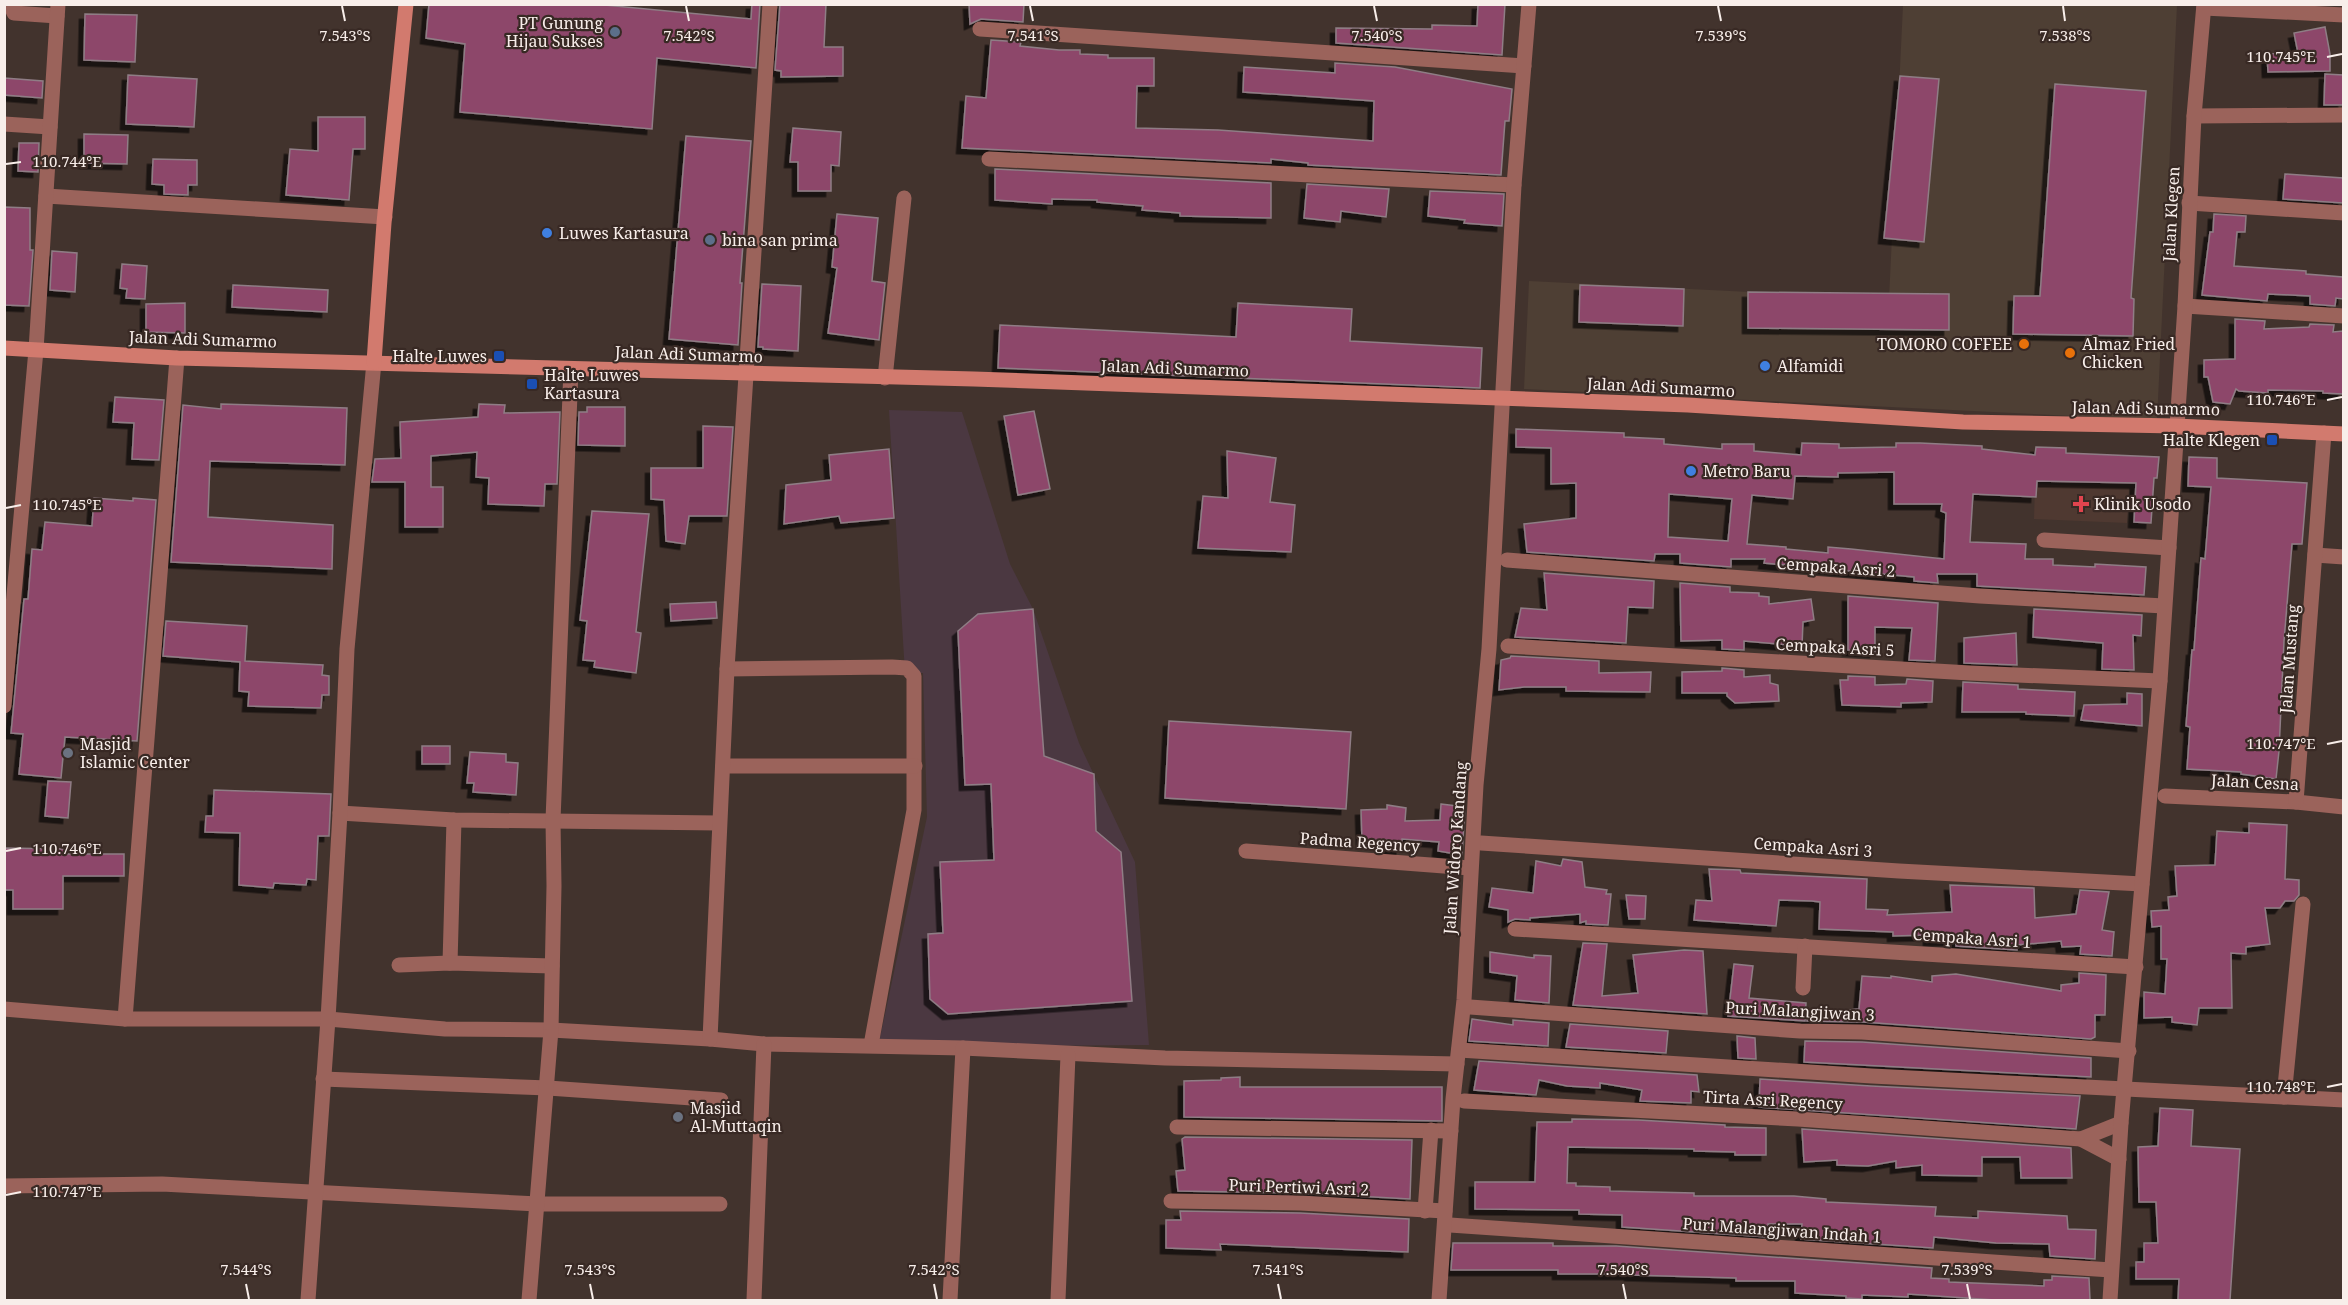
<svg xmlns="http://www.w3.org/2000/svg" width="2348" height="1305" viewBox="0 0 2348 1305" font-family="'Noto Serif',serif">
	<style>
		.commercial { fill: #4e3f34 }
		.industrial { fill: #4b3841 }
		.built { fill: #4f3931 }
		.building { fill: #8d476b; stroke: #8f7d85; stroke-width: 1.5; fill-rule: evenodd; filter: url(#shadow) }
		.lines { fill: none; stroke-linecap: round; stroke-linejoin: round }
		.street { stroke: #9b635b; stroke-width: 15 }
		.secondary { stroke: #d27a6e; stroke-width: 15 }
		.ticks { fill: none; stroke: #f8eeea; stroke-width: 2 }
		.service-dot { fill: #5c6f8a; stroke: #382924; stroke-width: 2 }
		.shop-dot { fill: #3f7fe0; stroke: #382924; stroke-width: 2 }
		.food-dot { fill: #e8710a; stroke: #382924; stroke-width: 2 }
		.transit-dot { fill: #1a4fb4; stroke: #382924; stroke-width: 2 }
		.health-dot { fill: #e0444e; stroke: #382924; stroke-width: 2 }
		.worship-dot { fill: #6b7280; stroke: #382924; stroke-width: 2 }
		.labels { text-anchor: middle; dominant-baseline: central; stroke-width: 4.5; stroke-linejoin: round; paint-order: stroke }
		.poi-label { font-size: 16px; fill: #f8eeea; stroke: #382924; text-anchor: start }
		.street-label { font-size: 16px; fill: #f8eeea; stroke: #382924 }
		.ticks-label { font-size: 15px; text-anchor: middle; fill: #f8eeea; stroke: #382924; stroke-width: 4.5; stroke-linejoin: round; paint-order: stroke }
	</style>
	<defs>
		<filter id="shadow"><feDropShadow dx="-5.5" dy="5.5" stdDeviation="0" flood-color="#0009"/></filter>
	</defs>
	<rect width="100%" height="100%" fill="#42332d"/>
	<polygon class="commercial" points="1903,5 2177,5 2157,420 1524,389 1529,281 1889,299"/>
	<polygon class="industrial" points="889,410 962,412 1010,564 1033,609 1079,743 1135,862 1149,1045 878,1047 927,817 923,673 905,673"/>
	<polygon class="built" points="2035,484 2129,488 2127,523 2034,519"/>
	<g class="building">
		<polygon points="429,4 594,4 751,19 752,4 760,4 756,68 657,58 652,129 460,112 465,44 426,38"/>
		<polygon points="780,4 826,4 824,47 843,47 843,76 781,77 781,71 775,70"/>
		<polygon points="969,4 1024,4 1023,22 981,19 970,24"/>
		<polygon points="1478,4 1505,4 1502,55 1336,43 1336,28 1432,29 1432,25 1477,26"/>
		<polygon points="85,14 137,15 135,62 84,60"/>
		<polygon points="2325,27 2330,54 2330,71 2268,72 2267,54 2298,53 2294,33"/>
		<polygon points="991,40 1021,42 1020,46 1059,50 1080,50 1080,54 1108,55 1108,58 1154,58 1154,86 1137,86 1136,128 1218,130 1373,141 1374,101 1243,92 1244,67 1335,73 1335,63 1395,67 1512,89 1509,121 1505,121 1501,175 1308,165 1308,163 1271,159 1271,163 962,148 966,96 986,98"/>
		<polygon points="2325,74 2343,75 2343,105 2324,105"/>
		<polygon points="128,75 197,79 194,127 126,124"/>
		<polygon points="1900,76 1939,79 1924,242 1884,238"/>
		<polygon points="4,78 43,81 42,98 4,95"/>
		<polygon points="2055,84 2146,91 2131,298 2134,299 2133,336 2013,334 2014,296 2040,296"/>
		<polygon points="318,117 365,117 365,149 353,149 349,200 286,195 290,149 318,151"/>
		<polygon points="793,128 841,132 839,166 831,165 831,191 798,191 798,162 790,162"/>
		<polygon points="84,134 128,135 127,164 84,163"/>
		<polygon points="686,136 751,141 740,283 742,283 738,345 669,339"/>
		<polygon points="19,143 39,143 38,172 18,171"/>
		<polygon points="153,159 197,160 197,185 188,185 188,195 164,194 164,185 152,184"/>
		<polygon points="995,169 1271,183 1271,218 1180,216 1180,213 1142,210 1143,206 1097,202 1097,200 1052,199 1052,204 995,200"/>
		<polygon points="2285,174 2343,178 2343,203 2283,199"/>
		<polygon points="1307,184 1389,189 1386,217 1341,211 1340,222 1304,218"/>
		<polygon points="1430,191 1504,194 1502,226 1464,223 1465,220 1428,216"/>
		<polygon points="4,207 30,208 30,250 33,250 29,306 4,305"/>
		<polygon points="837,214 878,218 872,281 885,283 879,340 828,333 837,268 832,267"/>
		<polygon points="2214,214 2246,216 2245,232 2237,232 2234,266 2306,271 2306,274 2343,277 2343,299 2336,298 2335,306 2310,304 2310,296 2268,294 2267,301 2202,295 2210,232 2213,232"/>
		<polygon points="52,251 77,253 75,292 50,290"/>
		<polygon points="122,264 147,266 145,299 126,298 127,289 120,288"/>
		<polygon points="762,284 801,286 798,351 763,349 763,347 758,347"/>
		<polygon points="233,285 328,290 327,312 232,307"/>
		<polygon points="1580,285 1684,289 1683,326 1579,322"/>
		<polygon points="1748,292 1949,294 1949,330 1748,328"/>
		<polygon points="185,303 185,333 146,332 146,304"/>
		<polygon points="1238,303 1352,309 1350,341 1482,348 1480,388 998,368 1000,325 1236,337"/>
		<polygon points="2235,319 2265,321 2264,329 2309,327 2310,324 2334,325 2333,332 2343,331 2343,394 2323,393 2323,391 2268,390 2268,393 2239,391 2236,389 2230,404 2213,402 2208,377 2204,377 2204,360 2235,359"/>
		<polygon points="115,397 164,400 159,460 132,459 134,423 113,422"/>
		<polygon points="221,404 347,408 345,465 210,461 208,517 333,525 332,569 171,562 183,405 221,409"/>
		<polygon points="479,404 505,405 504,413 560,412 557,484 545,484 544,506 488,504 489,478 476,477 477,452 431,456 431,487 443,487 443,527 405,527 405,482 372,482 375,459 401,458 400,422 478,417"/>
		<polygon points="587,407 625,407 625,446 578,445 579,412 587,412"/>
		<polygon points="1034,411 1050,489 1018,495 1004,416"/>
		<polygon points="703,426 733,427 727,516 689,516 685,544 666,541 664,500 651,499 651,468 703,468"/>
		<path d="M 1516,429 L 1624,433 L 1624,437 L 1664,439 L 1664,444 L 1722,449 L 1722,444 L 1754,444 L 1754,451 L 1801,455 L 1802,443 L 1839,444 L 1839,448 L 1896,447 L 1896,443 L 1920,443 L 1982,446 L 1982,449 L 2035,455 L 2036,447 L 2066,448 L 2066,453 L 2159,457 L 2157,478 L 2154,478 L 2151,523 L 2134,522 L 2136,483 L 2037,481 L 2036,497 L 1973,494 L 1970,542 L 2026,544 L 2025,559 L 2053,559 L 2053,565 L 2095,567 L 2095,564 L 2146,567 L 2144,595 L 1977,586 L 1977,574 L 1937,574 L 1938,583 L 1914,581 L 1914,577 L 1764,563 L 1765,559 L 1731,559 L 1731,567 L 1680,563 L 1680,554 L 1655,554 L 1654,561 L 1527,552 L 1524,524 L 1576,518 L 1576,483 L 1551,484 L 1551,448 L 1516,447 ZM 1894,472 L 1894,504 L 1942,504 L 1941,511 L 1946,513 L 1944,559 L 1851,549 L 1828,547 L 1828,553 L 1786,549 L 1786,547 L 1747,544 L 1752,495 L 1793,499 L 1795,476 L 1838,477 L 1838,473 ZM 1669,494 L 1732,499 L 1728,541 L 1668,537 Z"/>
		<polygon points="889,449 894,518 841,523 839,516 784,524 786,485 831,480 829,455"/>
		<polygon points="1227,451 1276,458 1270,502 1295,505 1291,552 1198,548 1203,496 1228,498"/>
		<polygon points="2189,457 2217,458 2217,478 2307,483 2302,544 2292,544 2284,641 2279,751 2276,779 2241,774 2241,772 2187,769 2190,727 2186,726 2192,650 2194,650 2201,558 2205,559 2211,487 2188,486"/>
		<polygon points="94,498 133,501 133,498 156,500 137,741 65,737 61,778 19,774 23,734 11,733 24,599 28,599 32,549 42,550 45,522 92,526"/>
		<polygon points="592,511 649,514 636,632 641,633 636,673 594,667 595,661 583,660 587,621 580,620"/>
		<polygon points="1544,573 1654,581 1653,608 1628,607 1626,643 1515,637 1521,608 1547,610"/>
		<polygon points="1680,583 1730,587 1730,592 1759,593 1759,596 1769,597 1769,604 1811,599 1814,620 1803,622 1802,646 1744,641 1744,650 1722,649 1722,640 1681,641"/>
		<polygon points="1848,596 1938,603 1935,661 1909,660 1912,628 1875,627 1875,652 1848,650"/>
		<polygon points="716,602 717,618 671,621 670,604"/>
		<polygon points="1033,609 1044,756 1094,774 1096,831 1121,852 1132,1001 948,1014 930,999 928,934 943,933 940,862 994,860 991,784 965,785 958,631 978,614"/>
		<polygon points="2034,609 2142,615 2141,636 2133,635 2134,670 2102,669 2103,643 2033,637"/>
		<polygon points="166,621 247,626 245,661 323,665 322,675 329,676 329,695 322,695 321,708 248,706 249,692 239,691 240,662 163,656"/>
		<polygon points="2016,633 2017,665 1964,663 1964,638"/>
		<polygon points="1511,656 1599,661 1599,673 1651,672 1650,692 1566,691 1566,687 1524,687 1499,690 1501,660 1510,658"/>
		<polygon points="1722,668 1744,670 1744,677 1770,675 1770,683 1778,685 1779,701 1735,703 1727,696 1727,693 1682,693 1682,672 1722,671"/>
		<polygon points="1848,676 1875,677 1875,685 1906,684 1907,679 1933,681 1932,702 1901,703 1901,707 1842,705 1840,680 1848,680"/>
		<polygon points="1963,682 2018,685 2018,689 2075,692 2074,716 2026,714 2026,712 1962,712"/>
		<polygon points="2127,693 2142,694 2142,726 2081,720 2084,705 2127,704"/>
		<polygon points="1169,721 1351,732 1346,809 1165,798"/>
		<rect x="422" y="746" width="28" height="18"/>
		<polygon points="470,752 506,754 506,762 518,763 516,795 473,792 474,783 467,783"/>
		<polygon points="48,781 71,782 68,818 45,816"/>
		<polygon points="214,790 331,794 329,836 318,836 316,880 307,879 306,885 274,883 273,888 239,885 240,833 205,832 206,816 213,816"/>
		<polygon points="1441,804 1465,807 1462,855 1438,851 1439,842 1402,839 1401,851 1386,850 1387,840 1362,840 1361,810 1387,809 1387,805 1406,808 1405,821 1440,820"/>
		<polygon points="2249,823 2287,825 2285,879 2299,880 2299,895 2294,901 2285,901 2280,908 2265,908 2270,944 2246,947 2246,954 2231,953 2232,1008 2199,1008 2197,1025 2172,1022 2172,1017 2144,1018 2144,992 2165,994 2167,959 2161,959 2161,926 2152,927 2151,911 2169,910 2168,897 2177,896 2175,866 2215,865 2217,831 2249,833"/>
		<polygon points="5,848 64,849 64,854 124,854 124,876 63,876 63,909 13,909 13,890 5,890"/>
		<polygon points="1563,859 1582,862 1585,887 1607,890 1606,894 1611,894 1608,925 1586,924 1586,921 1580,923 1580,914 1530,918 1530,920 1515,919 1508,922 1508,910 1489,907 1492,888 1533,893 1536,861 1561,866"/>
		<polygon points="1709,869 1740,870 1741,873 1867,879 1866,909 1888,910 1887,915 1952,912 1950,885 2034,888 2035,918 2076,914 2080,890 2109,892 2102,930 2114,932 2112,956 2080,954 2081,946 2062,947 2061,941 2017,945 2017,950 1956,946 1956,940 1929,940 1929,935 1893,936 1893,932 1819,929 1820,902 1812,901 1779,900 1776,926 1694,920 1696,900 1712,901"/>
		<polygon points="1626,895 1646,896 1645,919 1629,919"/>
		<polygon points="1583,943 1607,944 1602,996 1638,993 1633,955 1684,950 1703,951 1707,1014 1573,1005"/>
		<polygon points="1490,952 1534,958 1534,955 1551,956 1549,1003 1515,1000 1517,976 1490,972"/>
		<polygon points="1734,964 1753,966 1749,998 1806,1003 1805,1021 1728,1016"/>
		<polygon points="2079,973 2106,975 2105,1015 2095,1015 2095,1037 2091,1039 1863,1022 1807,1021 1807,1014 1859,1009 1862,976 1891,978 1891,976 1932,982 1932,976 1956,974 2061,991 2061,985 2079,983"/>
		<polygon points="1472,1019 1513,1025 1513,1020 1549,1023 1548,1046 1469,1041"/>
		<polygon points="1570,1024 1668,1031 1666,1053 1566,1047"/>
		<polygon points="1737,1036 1755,1038 1756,1059 1738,1058"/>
		<polygon points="1805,1041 1862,1042 2091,1058 2091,1077 1804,1062"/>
		<polygon points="1479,1061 1697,1075 1699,1092 1691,1091 1691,1103 1640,1101 1642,1090 1600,1083 1600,1088 1567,1086 1539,1080 1536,1095 1474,1090"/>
		<polygon points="1240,1077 1240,1087 1442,1087 1442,1121 1184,1117 1184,1081 1221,1080 1221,1078"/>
		<polygon points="1760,1079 1871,1086 2080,1096 2076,1129 1759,1107"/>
		<polygon points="2160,1108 2193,1110 2191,1146 2240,1149 2230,1300 2178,1300 2179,1279 2136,1279 2136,1262 2144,1262 2144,1243 2158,1243 2156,1202 2139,1202 2138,1147 2158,1146"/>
		<polygon points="1572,1119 1638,1120 1725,1125 1725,1127 1766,1128 1766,1155 1735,1155 1735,1152 1694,1151 1694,1149 1568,1147 1567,1183 1576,1183 1576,1186 1610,1187 1610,1191 1694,1193 1694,1196 1794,1196 1826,1199 1826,1202 1936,1207 1935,1216 1978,1218 1978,1211 2067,1216 2068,1229 2096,1230 2095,1259 2050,1256 2049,1244 1996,1243 1934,1237 1933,1248 1801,1239 1802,1224 1768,1224 1768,1237 1622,1227 1622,1215 1579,1214 1579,1210 1475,1209 1475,1182 1535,1182 1537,1122 1572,1122"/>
		<polygon points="1802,1129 2071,1148 2072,1178 2021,1178 2020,1157 1982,1157 1982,1176 1922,1175 1922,1165 1896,1168 1896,1161 1868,1166 1837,1165 1837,1160 1804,1162"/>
		<polygon points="1185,1137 1412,1140 1410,1199 1300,1193 1178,1191 1176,1171 1185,1170 1182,1139"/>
		<polygon points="1180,1211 1300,1213 1409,1219 1408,1252 1220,1244 1221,1250 1166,1248 1166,1220 1181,1220"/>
		<polygon points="1453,1243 1553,1243 1553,1246 1616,1246 1932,1268 1931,1278 1949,1279 1949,1282 2044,1286 2044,1280 2052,1280 2052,1276 2089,1278 2090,1300 1995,1300 1908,1294 1908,1297 1862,1295 1862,1299 1846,1298 1846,1296 1795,1293 1795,1281 1736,1281 1736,1278 1630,1275 1630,1274 1558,1274 1558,1270 1451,1270"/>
	</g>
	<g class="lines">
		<g class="street">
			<polyline points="10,4 14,13 57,16"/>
			<polyline points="2204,8 2344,15"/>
			<polyline points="980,29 1524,66"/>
			<polyline points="2194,116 2344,115"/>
			<polyline points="4,124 50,127"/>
			<polyline points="989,159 1514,185"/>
			<polyline points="46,196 385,217"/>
			<polyline points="2189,203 2344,213"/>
			<polyline points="2185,306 2344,316"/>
			<polyline points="885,378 904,198"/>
			<polyline points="2044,540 2169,548"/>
			<polyline points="2315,555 2344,557"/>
			<polyline points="1507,560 1980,596 2164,606"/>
			<polyline points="1508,646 1970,673 2160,681"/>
			<polyline points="727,669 892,667 907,668 914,676 914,810 871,1045"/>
			<polyline points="4,706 36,350 58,4"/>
			<polyline points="723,766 915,766"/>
			<polyline points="2165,796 2296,802 2344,807"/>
			<polyline points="2296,802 2324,433"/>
			<polyline points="340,813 454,820 719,823"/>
			<polyline points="1481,843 1899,871 2142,884"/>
			<polyline points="1246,851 1470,868"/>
			<polyline points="1515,929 2136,967"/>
			<polyline points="450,963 454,820"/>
			<polyline points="399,965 450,963 552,966"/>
			<polyline points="1803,988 1805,946"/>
			<polyline points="1470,1007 1800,1031 1862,1032 2129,1051"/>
			<polyline points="4,1009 125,1019 328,1019 445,1029 551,1030 710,1039 764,1044 963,1048 1165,1058 1457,1064"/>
			<polyline points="125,1019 177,358"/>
			<polyline points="710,1039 727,669 770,4"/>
			<polyline points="1459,1050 1872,1076 2344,1100"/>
			<polyline points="323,1079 548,1088 721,1100"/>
			<polyline points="2284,1097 2303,904"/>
			<polyline points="1464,1101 1798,1119 2081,1139"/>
			<polyline points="1177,1127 1451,1131"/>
			<polyline points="2119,1159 2081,1139 2121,1123"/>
			<polyline points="4,1186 162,1184 538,1204 720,1204"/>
			<polyline points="1171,1201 1300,1203 1445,1211"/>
			<polyline points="1425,1211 1431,1130"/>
			<polyline points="1450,1225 2111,1270"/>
			<polyline points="308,1300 328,1019 340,813 347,649 374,362"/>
			<polyline points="529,1300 551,1030 554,886 553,820 571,369"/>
			<polyline points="754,1300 764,1044"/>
			<polyline points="950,1300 963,1048"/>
			<polyline points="1058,1300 1068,1055"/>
			<polyline points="1439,1300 1453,1099 1464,1000 1476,785 1489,649 1514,185 1529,4"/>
			<polyline points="2110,1300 2121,1123 2160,681 2185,306 2194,116 2204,4"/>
		</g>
		<g class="secondary">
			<polyline points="4,348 177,358 974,379 1688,405 1963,422 2176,426 2344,434"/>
			<polyline points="374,362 384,223 406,4"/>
		</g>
	</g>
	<path class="ticks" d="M 342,6 L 345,21M 686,6 L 689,21M 1030,6 L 1033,21M 1374,6 L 1377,21M 1718,6 L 1721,21M 2063,6 L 2065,21M 2327,57 L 2342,54M 6,164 L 21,162M 2327,400 L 2342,397M 6,508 L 21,505M 2327,744 L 2342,741M 6,851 L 21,848M 2327,1087 L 2342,1084M 6,1195 L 21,1192M 246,1284 L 249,1299M 590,1284 L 593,1299M 934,1284 L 937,1299M 1278,1284 L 1281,1299M 1623,1284 L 1626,1299M 1967,1284 L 1970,1299"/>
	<g class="service-dot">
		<circle cx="615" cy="32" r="6"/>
		<circle cx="710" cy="240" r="6"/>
	</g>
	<g class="shop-dot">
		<circle cx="547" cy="233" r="6"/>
		<circle cx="1765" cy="366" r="6"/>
		<circle cx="1691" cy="471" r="6"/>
	</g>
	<g class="food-dot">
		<circle cx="2024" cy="344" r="6"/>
		<circle cx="2070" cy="353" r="6"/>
	</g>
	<g class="transit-dot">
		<rect x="493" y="350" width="12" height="12" rx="3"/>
		<rect x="526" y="378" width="12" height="12" rx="3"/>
		<rect x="2266" y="434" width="12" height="12" rx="3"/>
	</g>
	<path class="health-dot" d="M2078 495h6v6h6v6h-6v6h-6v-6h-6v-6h6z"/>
	<g class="worship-dot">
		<circle cx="68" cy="753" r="6"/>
		<circle cx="678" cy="1117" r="6"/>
	</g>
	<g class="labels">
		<g class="poi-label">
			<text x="603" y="23" text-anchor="end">PT Gunung<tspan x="603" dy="18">Hijau Sukses</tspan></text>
			<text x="559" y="233">Luwes Kartasura</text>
			<text x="722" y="240">bina san prima</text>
			<text x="2012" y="344" text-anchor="end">TOMORO COFFEE</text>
			<text x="2082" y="344">Almaz Fried<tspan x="2082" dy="18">Chicken</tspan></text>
			<text x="487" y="356" text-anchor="end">Halte Luwes</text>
			<text x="1777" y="366">Alfamidi</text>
			<text x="544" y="375">Halte Luwes<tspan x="544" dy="18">Kartasura</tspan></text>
			<text x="2260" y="440" text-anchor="end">Halte Klegen</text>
			<text x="1703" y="471">Metro Baru</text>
			<text x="2094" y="504">Klinik Usodo</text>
			<text x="80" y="744">Masjid<tspan x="80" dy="18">Islamic Center</tspan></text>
			<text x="690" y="1108">Masjid<tspan x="690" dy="18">Al-Muttaqin</tspan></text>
		</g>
		<g class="street-label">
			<text transform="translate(2171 214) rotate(-87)">Jalan Klegen</text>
			<text transform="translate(203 339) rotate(2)">Jalan Adi Sumarmo</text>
			<text transform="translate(689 354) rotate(2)">Jalan Adi Sumarmo</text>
			<text transform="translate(1175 368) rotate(2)">Jalan Adi Sumarmo</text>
			<text transform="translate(1661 387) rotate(3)">Jalan Adi Sumarmo</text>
			<text transform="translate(2146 408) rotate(1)">Jalan Adi Sumarmo</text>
			<text transform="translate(1836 567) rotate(4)">Cempaka Asri 2</text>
			<text transform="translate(1835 647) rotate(3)">Cempaka Asri 5</text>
			<text transform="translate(2289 659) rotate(-86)">Jalan Mustang</text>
			<text transform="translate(2255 782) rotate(3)">Jalan Cesna</text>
			<text transform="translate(1360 842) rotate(4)">Padma Regency</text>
			<text transform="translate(1813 847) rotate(4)">Cempaka Asri 3</text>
			<text transform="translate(1455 848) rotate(-86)">Jalan Widoro Kandang</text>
			<text transform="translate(1972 938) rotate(4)">Cempaka Asri 1</text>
			<text transform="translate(1800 1011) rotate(3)">Puri Malangjiwan 3</text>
			<text transform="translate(1773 1100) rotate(3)">Tirta Asri Regency</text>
			<text transform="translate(1299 1187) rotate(2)">Puri Pertiwi Asri 2</text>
			<text transform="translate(1782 1230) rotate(4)">Puri Malangjiwan Indah 1</text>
		</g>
	</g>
	<g class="ticks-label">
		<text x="345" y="41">7.543°S</text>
		<text x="689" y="41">7.542°S</text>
		<text x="1033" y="41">7.541°S</text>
		<text x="1377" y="41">7.540°S</text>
		<text x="1721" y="41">7.539°S</text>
		<text x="2065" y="41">7.538°S</text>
		<text x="2281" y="62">110.745°E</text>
		<text x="67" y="167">110.744°E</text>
		<text x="2281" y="405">110.746°E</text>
		<text x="67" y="510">110.745°E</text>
		<text x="2281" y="749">110.747°E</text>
		<text x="67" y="854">110.746°E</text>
		<text x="2281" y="1092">110.748°E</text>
		<text x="67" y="1197">110.747°E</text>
		<text x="246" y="1275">7.544°S</text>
		<text x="590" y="1275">7.543°S</text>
		<text x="934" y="1275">7.542°S</text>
		<text x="1278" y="1275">7.541°S</text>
		<text x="1623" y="1275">7.540°S</text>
		<text x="1967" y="1275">7.539°S</text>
	</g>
	<rect width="2348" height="1305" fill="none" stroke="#f8eeea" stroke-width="12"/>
</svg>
